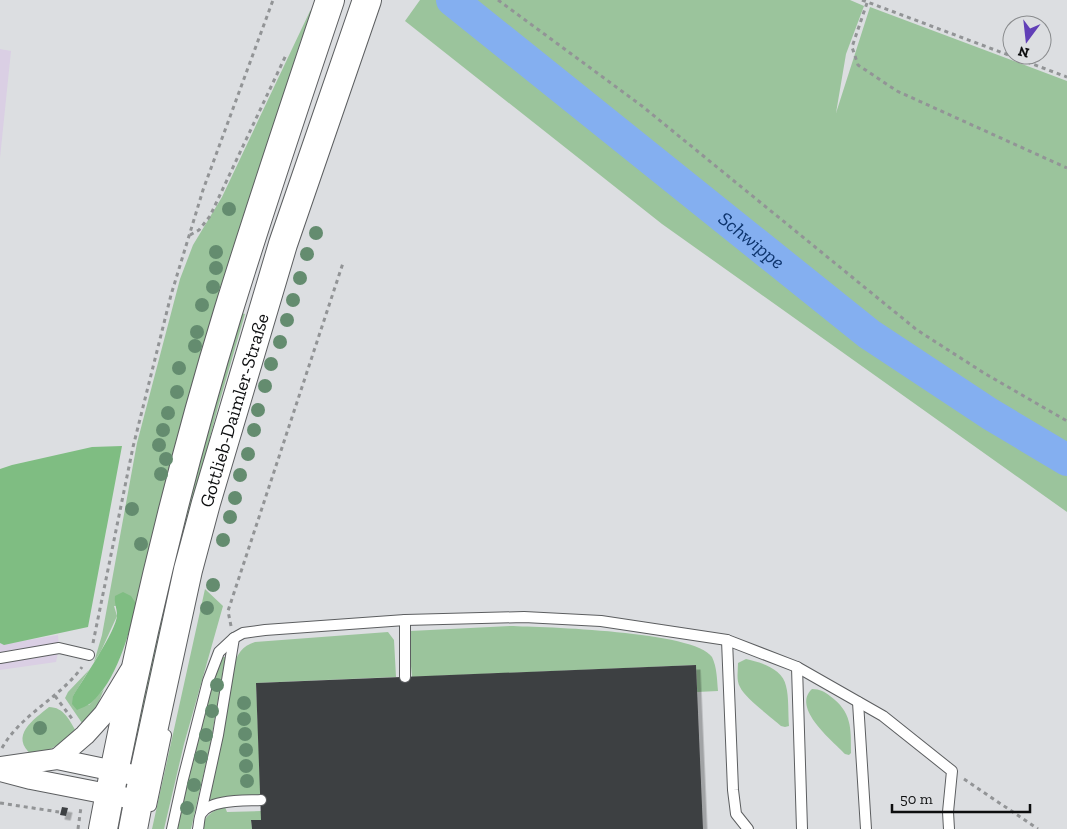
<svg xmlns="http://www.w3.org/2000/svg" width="1067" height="829" viewBox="0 0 1067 829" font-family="'Zilla Slab',serif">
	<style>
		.industrial { fill: #dacfe4 }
		.green { fill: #9bc49c }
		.forest { fill: #7fbd82 }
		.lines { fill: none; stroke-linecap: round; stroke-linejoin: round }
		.river { stroke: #84aff0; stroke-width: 32 }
		.building { fill: #3e4042; filter: url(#shadow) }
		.lane-casing { stroke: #5c5e60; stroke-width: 12 }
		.street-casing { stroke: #5c5e60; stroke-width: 22 }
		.secondary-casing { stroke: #5c5e60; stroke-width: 30 }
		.path { stroke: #929496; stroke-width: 3; stroke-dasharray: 4 4; stroke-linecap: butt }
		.lane { stroke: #fff; stroke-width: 10 }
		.street { stroke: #fff; stroke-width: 20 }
		.secondary { stroke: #fff; stroke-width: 28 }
		.tree { fill: #648c6f }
		.labels { text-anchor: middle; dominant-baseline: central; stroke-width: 5; stroke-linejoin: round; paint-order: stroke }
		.street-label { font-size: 19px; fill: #0d0e0f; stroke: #dcdee1 }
		.water-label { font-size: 20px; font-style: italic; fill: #0e356e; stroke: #dcdee1 }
	</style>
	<defs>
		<filter id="shadow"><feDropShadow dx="4.5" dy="4.5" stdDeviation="0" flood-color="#0004"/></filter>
	</defs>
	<rect width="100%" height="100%" fill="#dcdee1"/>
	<g class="industrial">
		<polygon points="0,49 11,51 0,158"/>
		<polygon points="58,635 59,648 56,662 0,670 0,643 4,644"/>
	</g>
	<g class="green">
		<polygon points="420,0 850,0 864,6 846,54 836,113 870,7 1067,81 1067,512 662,224 405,21"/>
		<polygon points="315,8 301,40 241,227 137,605 114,606 117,616 101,651 94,662 102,635 137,443 180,279 193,245 222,197 310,11"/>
		<polygon points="237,312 245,314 218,407 181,548 134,753 129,762 154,625"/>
		<polygon points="205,589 223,606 184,744 164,829 152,829"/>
		<path d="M 510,626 C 543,627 695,631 712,657 C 717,667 717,680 718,691 L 697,692 L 696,665 L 412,677 L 408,634 L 410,631 Z"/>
		<path d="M 388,632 L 394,640 L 396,677 L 256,683 L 261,796 L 207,800 L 233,668 C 237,654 242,646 255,642 Z"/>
		<polygon points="223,657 225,657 225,659 210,746 191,829 176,829 208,692"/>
		<path d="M 746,659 C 760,662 783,669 786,686 C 789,696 788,715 789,726 L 785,727 L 781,726 C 771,717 745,698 740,687 C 736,680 738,671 738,663 Z"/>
		<polygon points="89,670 73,696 89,705 104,689 95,711 84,726 65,698 68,692"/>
		<path d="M 812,689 C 820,689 825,692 830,696 C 852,712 851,728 851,753 L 849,755 L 845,754 C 833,741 791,708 812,689 Z"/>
		<path d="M 49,707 C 64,707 70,721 77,733 L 44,753 L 32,755 C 9,736 33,720 49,707 Z"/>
		<path d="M 225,807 L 227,812 L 261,811 L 261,820 L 251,821 L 252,829 L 201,829 C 204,816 213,810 225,807 Z"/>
	</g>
	<g class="forest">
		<polygon points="122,446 88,627 4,645 0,643 0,469 12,465 92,447"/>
		<path d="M 123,592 L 131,596 L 137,605 C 127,638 117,680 91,703 C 87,706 81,708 77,710 L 72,704 L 73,696 C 82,681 117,630 117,615 C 117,608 114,603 115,596 Z"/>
	</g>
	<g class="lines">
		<path class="river" id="s1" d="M 452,0 L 869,334 L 990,414 L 1067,460"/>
	</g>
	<g class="building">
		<polygon points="696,665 703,829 252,829 251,820 261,820 256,683"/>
		<polygon points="62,807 68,808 66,816 60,815"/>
	</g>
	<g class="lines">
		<defs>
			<g id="lane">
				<polyline points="727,640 733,790 736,814 748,829"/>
				<polyline points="0,658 59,648 89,655"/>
				<polyline points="797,667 802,829"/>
				<polyline points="405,677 405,620"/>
				<polyline points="858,702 866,829"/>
				<polyline points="151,806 166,735"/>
				<polyline points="201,813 218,735 234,638"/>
				<polyline points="172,829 183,779 208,681 219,652 234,638 243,633 265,630 405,620 524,617 601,621 727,640 797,667 883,716 952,771 948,812 949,829"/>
				<path d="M 198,829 C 199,825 199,817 201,814 C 209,799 246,801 261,800"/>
			</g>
			<g id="street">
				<polyline points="57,759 85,735 104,714 130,671"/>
				<polyline points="0,767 57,759 143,777"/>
				<polyline points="0,771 31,779 138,800"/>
			</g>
			<g id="secondary">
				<path d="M 103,829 C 136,655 176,482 228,312 C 260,208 295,104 330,0"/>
				<path id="s2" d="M 133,829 L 143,777 L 188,570 L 206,503 L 283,244 L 367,0"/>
			</g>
		</defs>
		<use href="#lane" class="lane-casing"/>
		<use href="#street" class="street-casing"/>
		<use href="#secondary" class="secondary-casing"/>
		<g class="path">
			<polyline points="498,0 642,106 917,330 984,373 1067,421"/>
			<polyline points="862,0 1067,77"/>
			<polyline points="867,3 852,47 858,65 897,91 1067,168"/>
			<polyline points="190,235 199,230 210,216 286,55"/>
			<polyline points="231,626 228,611 343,263"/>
			<polyline points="93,643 133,447 171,295 203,190 273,0"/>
			<polyline points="55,696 73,720"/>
			<path d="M 2,748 C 21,714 60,698 82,667"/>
			<polyline points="964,779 1038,829"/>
			<polyline points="0,803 59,812"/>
			<polyline points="78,829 81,807"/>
		</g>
		<use href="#lane" class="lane"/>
		<use href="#street" class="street"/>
		<use href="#secondary" class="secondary"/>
	</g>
	<g class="tree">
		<circle cx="229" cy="209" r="7"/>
		<circle cx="316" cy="233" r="7"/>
		<circle cx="216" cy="252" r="7"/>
		<circle cx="307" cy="254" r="7"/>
		<circle cx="216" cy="268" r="7"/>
		<circle cx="300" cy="278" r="7"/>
		<circle cx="213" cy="287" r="7"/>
		<circle cx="293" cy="300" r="7"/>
		<circle cx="202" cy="305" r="7"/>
		<circle cx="287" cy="320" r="7"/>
		<circle cx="197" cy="332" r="7"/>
		<circle cx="280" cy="342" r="7"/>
		<circle cx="195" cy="346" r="7"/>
		<circle cx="271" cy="364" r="7"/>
		<circle cx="179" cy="368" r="7"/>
		<circle cx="265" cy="386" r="7"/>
		<circle cx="177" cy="392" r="7"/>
		<circle cx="258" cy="410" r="7"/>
		<circle cx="168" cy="413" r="7"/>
		<circle cx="163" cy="430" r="7"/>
		<circle cx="254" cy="430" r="7"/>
		<circle cx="159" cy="445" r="7"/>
		<circle cx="248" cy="454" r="7"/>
		<circle cx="166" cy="459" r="7"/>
		<circle cx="161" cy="474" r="7"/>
		<circle cx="240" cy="475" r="7"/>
		<circle cx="235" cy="498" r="7"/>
		<circle cx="132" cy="509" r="7"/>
		<circle cx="230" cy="517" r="7"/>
		<circle cx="223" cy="540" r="7"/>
		<circle cx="141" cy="544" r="7"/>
		<circle cx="213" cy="585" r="7"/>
		<circle cx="207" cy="608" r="7"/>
		<circle cx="217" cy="685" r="7"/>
		<circle cx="244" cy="703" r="7"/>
		<circle cx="212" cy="711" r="7"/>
		<circle cx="244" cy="719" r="7"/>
		<circle cx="40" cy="728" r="7"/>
		<circle cx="245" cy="734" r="7"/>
		<circle cx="206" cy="735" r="7"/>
		<circle cx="246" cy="750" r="7"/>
		<circle cx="201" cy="757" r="7"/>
		<circle cx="246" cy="766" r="7"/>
		<circle cx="247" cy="781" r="7"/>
		<circle cx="194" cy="785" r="7"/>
		<circle cx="187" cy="808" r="7"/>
	</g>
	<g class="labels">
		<g class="street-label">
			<text stroke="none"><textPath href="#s2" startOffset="431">Gottlieb-Daimler-Straße</textPath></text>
		</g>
		<g class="water-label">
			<text stroke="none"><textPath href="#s1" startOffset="384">Schwippe</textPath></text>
		</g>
	</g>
	<g transform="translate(1027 40) rotate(195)"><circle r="24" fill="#dcdee1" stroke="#898b8d"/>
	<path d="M0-4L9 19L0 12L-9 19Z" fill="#613fb7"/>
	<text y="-8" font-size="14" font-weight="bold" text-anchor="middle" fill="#0d0e0f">N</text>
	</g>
	<path d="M892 804v8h138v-8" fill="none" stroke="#0d0e0f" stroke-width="2.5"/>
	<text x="900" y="804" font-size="15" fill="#0d0e0f" stroke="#dcdee1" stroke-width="4" paint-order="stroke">50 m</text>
</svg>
